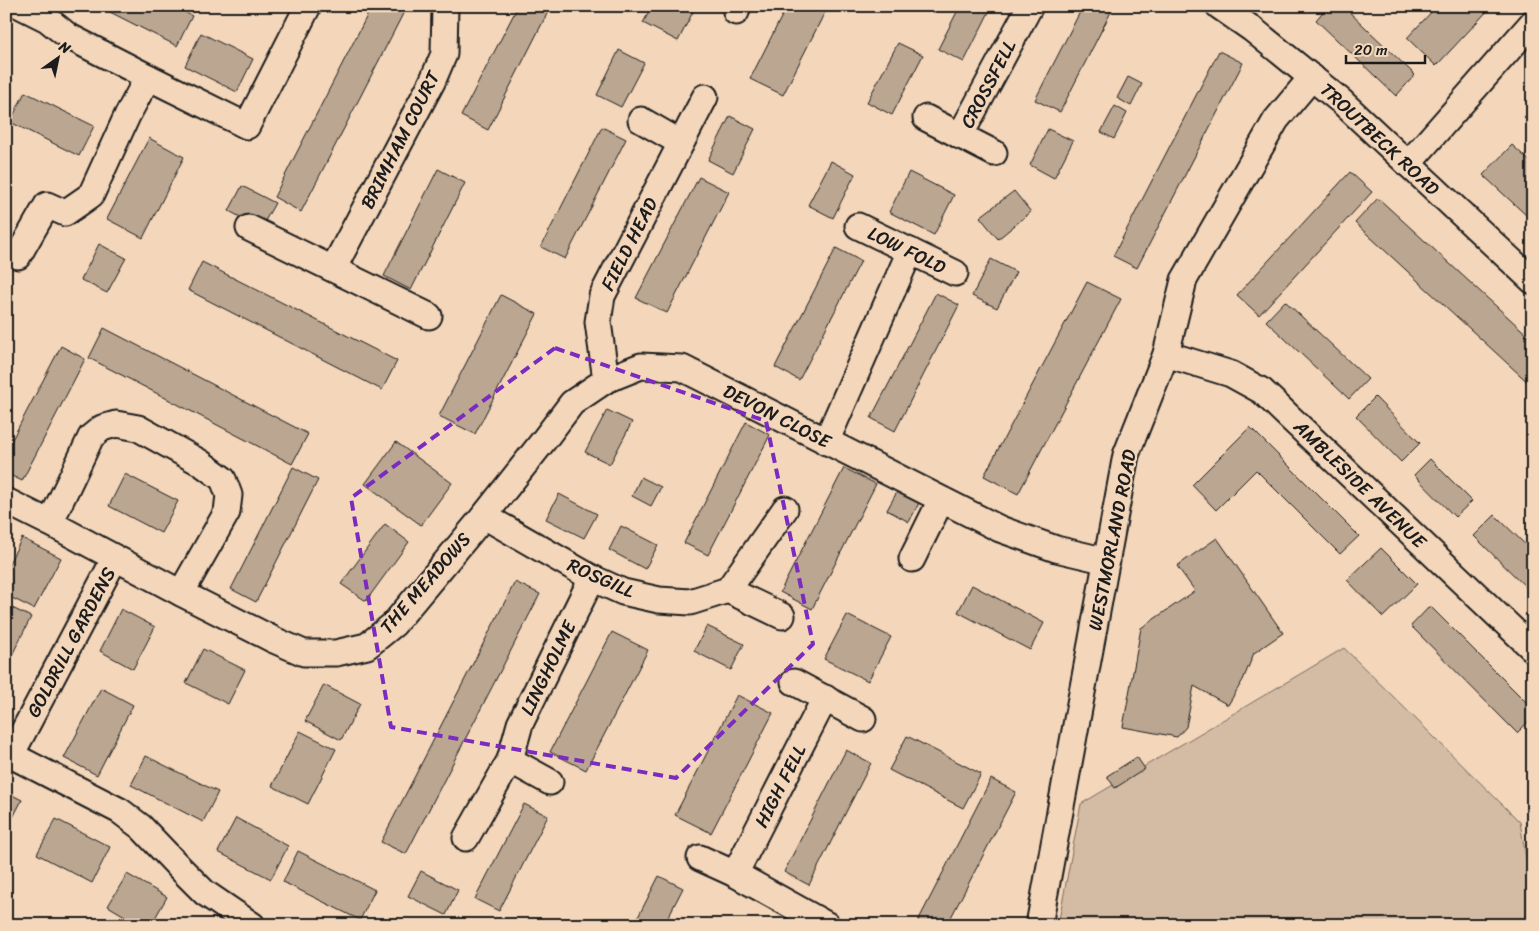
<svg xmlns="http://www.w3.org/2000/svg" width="1539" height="931" viewBox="0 0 1539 931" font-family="Sriracha,sans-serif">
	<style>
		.garden { fill: #d4bba4; stroke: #786c60 }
		.building { fill: #bba691; stroke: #1c1c1c }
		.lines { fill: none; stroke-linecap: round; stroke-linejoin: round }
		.minor-casing { stroke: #1c1c1c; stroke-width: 29 }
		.minor { stroke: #f4d7bb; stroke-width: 25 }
		.marked { fill: none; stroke: #7b2cbf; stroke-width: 4; stroke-dasharray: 10 6; stroke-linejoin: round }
		.labels { text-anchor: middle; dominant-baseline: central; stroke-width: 4.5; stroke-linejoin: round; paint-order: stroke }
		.street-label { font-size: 19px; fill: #1c1c1c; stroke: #f4d7bb }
	</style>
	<rect width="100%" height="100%" fill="#f4d7bb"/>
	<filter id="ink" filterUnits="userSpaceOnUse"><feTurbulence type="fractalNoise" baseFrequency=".02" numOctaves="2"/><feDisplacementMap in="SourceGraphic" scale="10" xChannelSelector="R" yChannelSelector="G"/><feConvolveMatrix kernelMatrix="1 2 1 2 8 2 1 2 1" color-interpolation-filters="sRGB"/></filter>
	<g filter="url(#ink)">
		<polygon class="garden" points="1344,648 1520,822 1533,900 1533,925 1058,925 1081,804"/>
		<g class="building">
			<polygon points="111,6 173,6 192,16 177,46 108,11"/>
			<polygon points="372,6 407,6 301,212 274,197"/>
			<polygon points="518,6 551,6 488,130 461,116"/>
			<polygon points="652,6 696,6 678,41 643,23"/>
			<polygon points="787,6 828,6 783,95 750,79"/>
			<polygon points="960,6 992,6 964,62 938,49"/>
			<polygon points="1083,6 1114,6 1060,112 1035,100"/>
			<polygon points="1328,6 1343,6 1415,75 1396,96 1316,20"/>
			<polygon points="1437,6 1492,6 1436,66 1407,38"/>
			<polygon points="201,33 253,59 237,92 185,66"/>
			<polygon points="898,43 923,55 892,115 867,102"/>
			<polygon points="619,50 644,63 621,107 597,95"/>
			<polygon points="1219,51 1243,63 1137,268 1113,256"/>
			<polygon points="1128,77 1142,84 1131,106 1117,98"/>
			<polygon points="25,92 94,126 79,156 10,122"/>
			<polygon points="1115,106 1127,113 1114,139 1101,132"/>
			<polygon points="1533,108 1533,125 1524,117"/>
			<polygon points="730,116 755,129 733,173 708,160"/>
			<polygon points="602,127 626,139 565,259 541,247"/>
			<polygon points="1048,129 1073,141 1054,178 1030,165"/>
			<polygon points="149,138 184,157 143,238 107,219"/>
			<polygon points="1512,145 1533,164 1533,209 1527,216 1483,175"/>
			<polygon points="831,161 855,174 833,218 808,205"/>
			<polygon points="438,169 465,183 411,290 384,276"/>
			<polygon points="909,172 954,195 934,235 889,212"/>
			<polygon points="1350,172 1372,192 1259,315 1237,295"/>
			<polygon points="699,177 729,192 667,313 636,298"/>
			<polygon points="242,186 275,203 261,228 229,211"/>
			<polygon points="1014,191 1031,212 998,239 980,217"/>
			<polygon points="1378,198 1533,340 1533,387 1355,223"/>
			<polygon points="99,244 126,258 107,293 81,280"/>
			<polygon points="836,248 861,261 799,380 775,367"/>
			<polygon points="991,259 1016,272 997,308 972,296"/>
			<polygon points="202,262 397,361 382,390 188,290"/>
			<polygon points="1087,282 1121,299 1018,494 984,476"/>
			<polygon points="936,293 959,305 895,431 871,418"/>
			<polygon points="501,295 537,314 475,434 439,416"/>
			<polygon points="1285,301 1368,379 1349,399 1266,321"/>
			<polygon points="104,328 308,434 292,464 89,358"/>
			<polygon points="61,346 85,359 22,481 6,473 6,451"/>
			<polygon points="1375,397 1420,443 1401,462 1356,416"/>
			<polygon points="607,410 632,422 610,464 585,452"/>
			<polygon points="746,422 770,435 708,555 684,543"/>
			<polygon points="1250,427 1359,536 1340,554 1256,470 1216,510 1192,485"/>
			<polygon points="396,442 452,483 421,525 365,484"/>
			<polygon points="1430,459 1472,501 1455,517 1414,475"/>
			<polygon points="293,467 318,480 256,602 231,589"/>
			<polygon points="844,468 876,484 812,609 780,592"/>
			<polygon points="125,474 178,501 161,533 109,506"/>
			<polygon points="641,477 661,487 651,506 632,496"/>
			<polygon points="897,492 919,503 909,522 887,510"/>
			<polygon points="559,494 597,514 584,538 546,519"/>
			<polygon points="1495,515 1533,552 1533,594 1474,536"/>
			<polygon points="385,524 409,542 366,601 341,584"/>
			<polygon points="621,526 658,545 645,569 609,550"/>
			<polygon points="22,538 61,558 34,609 6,595 6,569"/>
			<polygon points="1217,538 1283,633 1254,653 1243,680 1228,705 1194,686 1186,727 1177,737 1123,727 1141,628 1195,591 1177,566"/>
			<polygon points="1381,548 1417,584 1383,617 1347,580"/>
			<polygon points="515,582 540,594 406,854 381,842"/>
			<polygon points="972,585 1044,623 1030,650 958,612"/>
			<polygon points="6,605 31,617 6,667"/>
			<polygon points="1430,606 1533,709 1533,717 1517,733 1411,626"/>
			<polygon points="121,609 155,627 133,669 100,651"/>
			<polygon points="847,615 891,637 868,681 824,659"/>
			<polygon points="707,626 744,644 731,670 694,651"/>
			<polygon points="612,632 648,650 586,770 550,752"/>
			<polygon points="203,649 245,670 228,704 186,683"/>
			<polygon points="324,685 360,704 341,740 305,721"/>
			<polygon points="101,688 133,705 97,775 64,758"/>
			<polygon points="737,695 773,713 711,833 675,815"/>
			<polygon points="300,731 336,749 308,804 272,786"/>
			<polygon points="907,736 981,774 963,808 889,770"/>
			<polygon points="846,750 871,763 809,885 784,872"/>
			<polygon points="146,756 218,792 203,822 131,785"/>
			<polygon points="1137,757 1145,769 1115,788 1107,776"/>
			<polygon points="991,779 1016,792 947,925 916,925"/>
			<polygon points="6,792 22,800 6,831"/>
			<polygon points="524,804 548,816 499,911 475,899"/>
			<polygon points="236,818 288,846 271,879 218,852"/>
			<polygon points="56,819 110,847 92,883 37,854"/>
			<polygon points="298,851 375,890 360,920 283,882"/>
			<polygon points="421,871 458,890 446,915 408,896"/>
			<polygon points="127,874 167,897 151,925 140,925 108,906"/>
			<polygon points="659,876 683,888 664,925 634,925"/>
		</g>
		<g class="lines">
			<defs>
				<g id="minor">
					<polyline points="21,6 47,19 68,36 148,77 247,126 308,6"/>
					<polyline points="1219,6 1252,29 1342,102 1533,281"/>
					<polyline points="736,12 738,6"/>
					<polyline points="926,118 994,153"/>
					<polyline points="641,120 681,143"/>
					<polyline points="960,136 1030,6"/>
					<polyline points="1408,164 1533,22"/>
					<polyline points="858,226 955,273"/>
					<polyline points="249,228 429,316"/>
					<polyline points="18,256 47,205 65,213 91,195 127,116 148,77"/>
					<polyline points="333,269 432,82 444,54 445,6"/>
					<polyline points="1166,354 1231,374 1262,391 1533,649"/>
					<polyline points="606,380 598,322 602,296 705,97"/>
					<polyline points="826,442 910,251"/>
					<polyline points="6,501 50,523 181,593 274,640 304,653 336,653 367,646 394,624 484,516 544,440 572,403 606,380 641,366 682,368 1000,529 1056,549 1107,561"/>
					<polyline points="484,516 592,578 623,592 659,600 690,602 728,590 785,509"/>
					<polyline points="50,523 91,437 102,428 116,424 138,428 201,463 223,479 229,495 227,512 181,593"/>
					<polyline points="115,558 11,755 120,811 141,827 180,868 205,893 252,925"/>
					<polyline points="912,559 941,500"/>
					<polyline points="728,590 782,616"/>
					<polyline points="794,682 863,719"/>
					<polyline points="510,760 550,782"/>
					<polyline points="466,838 510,760 520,724 592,578"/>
					<polyline points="700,858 735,874 827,925"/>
					<polyline points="735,874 825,698"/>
					<polyline points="1039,925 1126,455 1166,354 1184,280 1276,120 1312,77"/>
				</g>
			</defs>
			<use href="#minor" class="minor-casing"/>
			<use href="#minor" class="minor"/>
		</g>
	</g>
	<path class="marked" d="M 555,348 L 766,421 L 813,644 L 676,778 L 391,727 L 351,498 Z"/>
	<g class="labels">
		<g class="street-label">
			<text transform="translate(988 84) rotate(-62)">CROSSFELL</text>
			<text transform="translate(1380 139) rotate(43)">TROUTBECK ROAD</text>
			<text transform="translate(400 140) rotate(-63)">BRIMHAM COURT</text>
			<text transform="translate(629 244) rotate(-63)">FIELD HEAD</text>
			<text transform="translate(907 250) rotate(26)">LOW FOLD</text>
			<text transform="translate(777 416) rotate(27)">DEVON CLOSE</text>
			<text transform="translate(1360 484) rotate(44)">AMBLESIDE AVENUE</text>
			<text transform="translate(1112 540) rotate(-79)">WESTMORLAND ROAD</text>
			<text transform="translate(601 578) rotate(24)">ROSGILL</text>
			<text transform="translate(425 583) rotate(-49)">THE MEADOWS</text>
			<text transform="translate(71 642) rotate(-62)">GOLDRILL GARDENS</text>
			<text transform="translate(548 668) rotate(-64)">LINGHOLME</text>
			<text transform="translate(780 786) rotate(-63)">HIGH FELL</text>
		</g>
	</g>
	<rect width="1539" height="931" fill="none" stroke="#f4d7bb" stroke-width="25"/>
	<rect x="12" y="12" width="1514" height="906" fill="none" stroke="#1c1c1c" stroke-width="2" filter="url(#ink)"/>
	<g transform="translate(58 58) rotate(33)" stroke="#f4d7bb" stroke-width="4" paint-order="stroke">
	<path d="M0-4L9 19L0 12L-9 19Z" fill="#1c1c1c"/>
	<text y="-8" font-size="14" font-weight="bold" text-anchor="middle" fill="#1c1c1c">N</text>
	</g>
	<path d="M1346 55v8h79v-8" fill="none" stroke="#1c1c1c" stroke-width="2.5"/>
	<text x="1354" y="55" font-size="15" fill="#1c1c1c" stroke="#f4d7bb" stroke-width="4" paint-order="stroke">20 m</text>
</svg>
